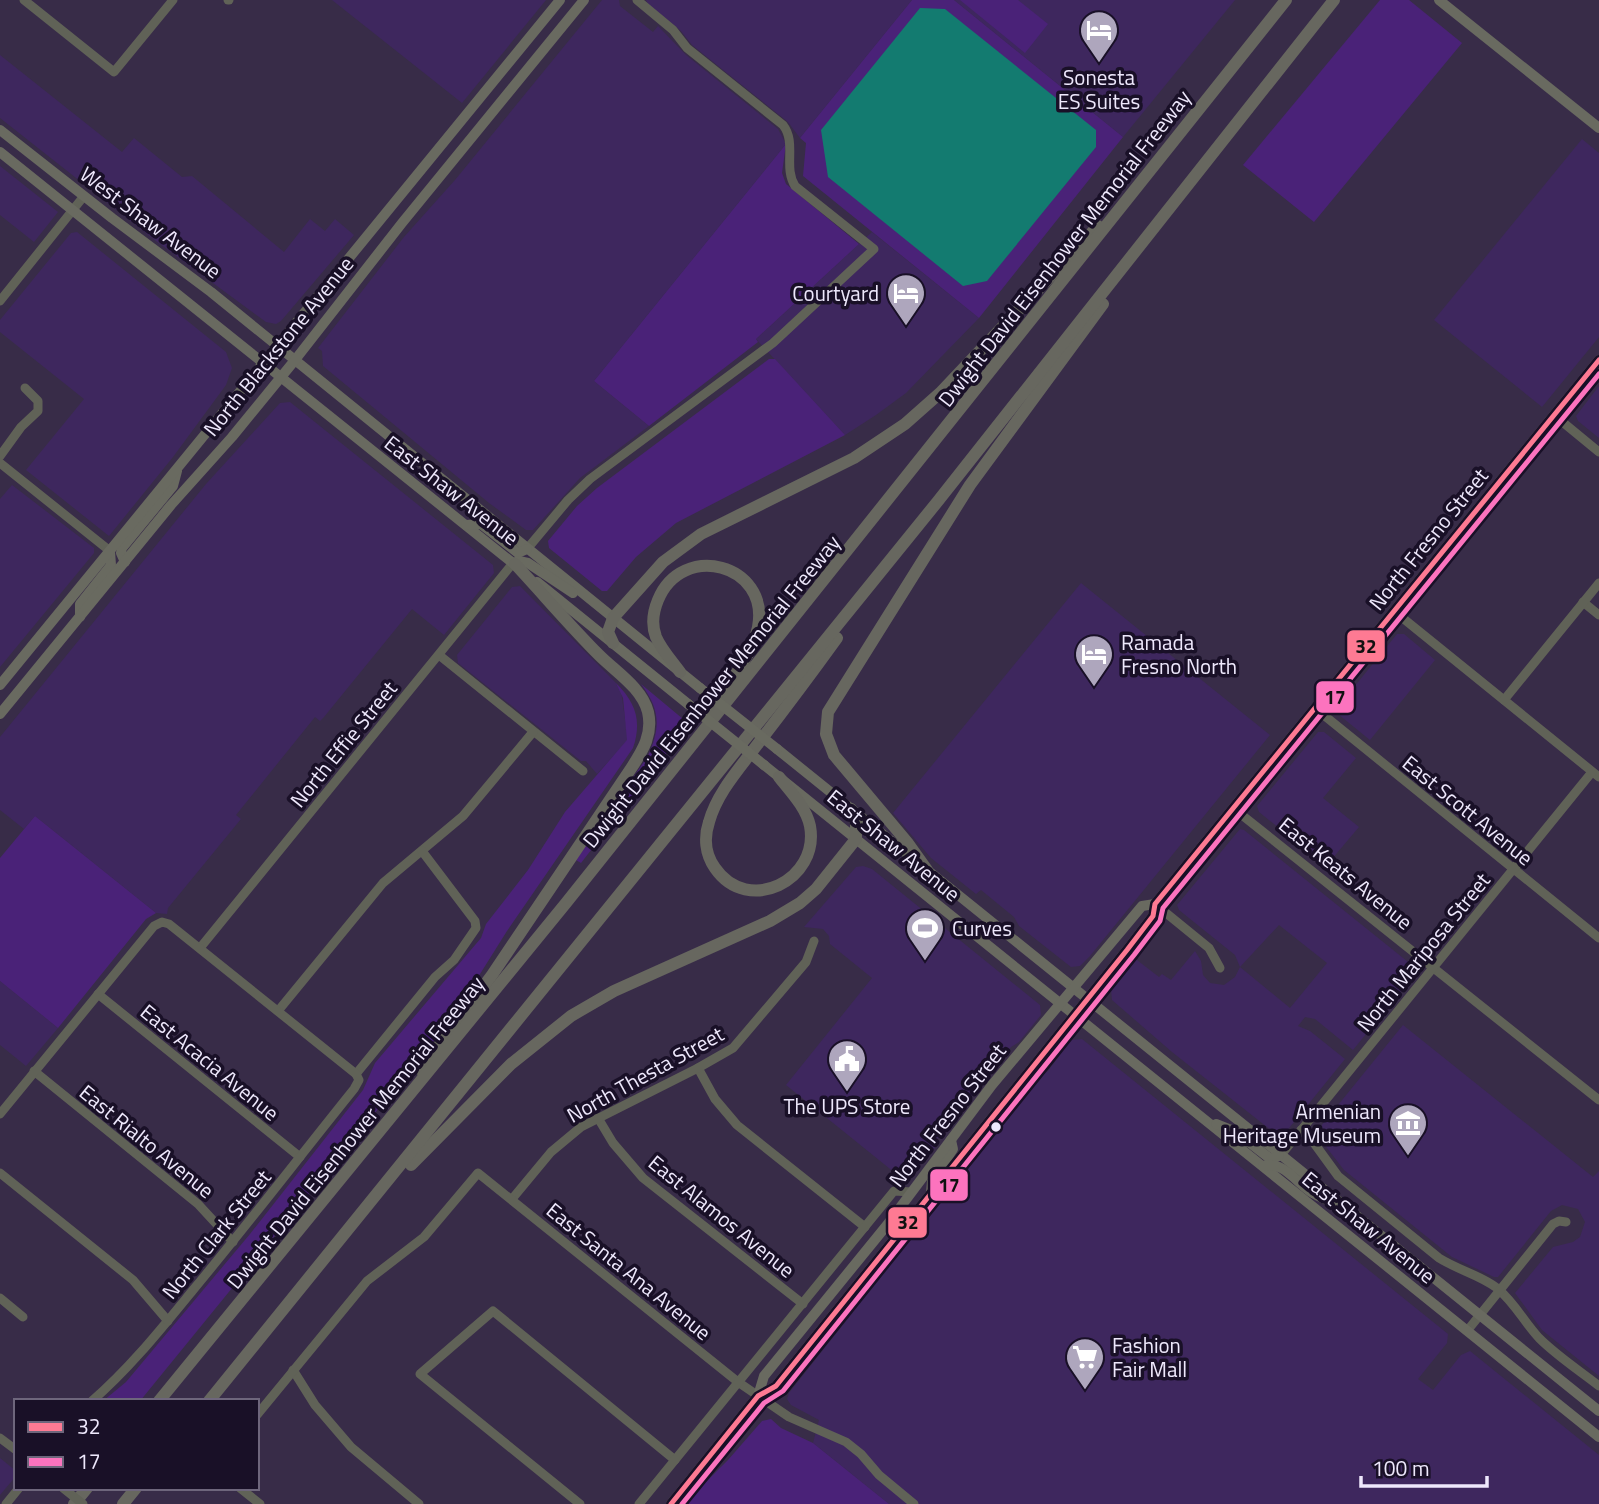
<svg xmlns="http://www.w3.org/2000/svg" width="1599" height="1504" viewBox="0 0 1599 1504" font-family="'Titillium Web',sans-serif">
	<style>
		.built { fill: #3e275e; fill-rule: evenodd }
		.green { fill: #4a2278 }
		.water { fill: #137b70 }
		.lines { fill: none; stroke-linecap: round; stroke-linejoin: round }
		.minor { stroke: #606257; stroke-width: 9 }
		.major { stroke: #696a60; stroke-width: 10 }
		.highway { stroke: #67675f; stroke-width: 12 }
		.minor-bridge { stroke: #606257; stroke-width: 9 }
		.major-bridge { stroke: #696a60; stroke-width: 10 }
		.bus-1-casing { stroke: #191027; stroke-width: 10 }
		.bus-2-casing { stroke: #191027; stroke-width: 10 }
		.bus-1 { stroke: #fe7a93; stroke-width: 5 }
		.bus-2 { stroke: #fc73be; stroke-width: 5 }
		.bus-dot { fill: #eee8fc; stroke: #191027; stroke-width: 2.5 }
		.labels { text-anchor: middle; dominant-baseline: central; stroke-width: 7; stroke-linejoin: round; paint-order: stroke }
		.poi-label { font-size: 21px; fill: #eee8fc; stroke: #191027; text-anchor: start }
		.street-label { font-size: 21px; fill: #eee8fc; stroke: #191027 }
		.line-badge { stroke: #191027; stroke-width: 2.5 }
		.pale-badge-label { font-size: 19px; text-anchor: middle; font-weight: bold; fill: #111 }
	</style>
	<rect width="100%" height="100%" fill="#382c48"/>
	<g class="built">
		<polygon points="332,0 546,0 462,103"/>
		<polygon points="602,0 619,0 620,6 653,32 658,26 686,55 778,129 786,144 594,381 649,426 580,478 533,530 526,530 489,503 323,366 322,351 318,348 404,237 455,180"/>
		<polygon points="646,0 912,0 800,138 788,122 692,45 681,31 648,4"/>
		<polygon points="954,0 1235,0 1123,137"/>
		<polygon points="0,55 122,152 134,138 182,177 192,176 284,252 310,219 325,231 335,219 354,235 281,321 276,324 266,322 156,241 0,118"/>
		<polygon points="1582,139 1599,153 1599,337 1542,407 1434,320"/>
		<polygon points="0,166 58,212 34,242 0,215"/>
		<polygon points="77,232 226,352 232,368 226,385 173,457 109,536 26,470 84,399 0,332 0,320 71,233"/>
		<polygon points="872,232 979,318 906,393 876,415 845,435 756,339"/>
		<polygon points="1599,386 1599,438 1578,421 1576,416"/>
		<polygon points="290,402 493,565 494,573 444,635 412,609 324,717 320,721 315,717 236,815 241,819 168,908 167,914 156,913 35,816 24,829 0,810 0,737 206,484 280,403"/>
		<polygon points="12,485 94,548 94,553 0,667 0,499"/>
		<polygon points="1081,583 1270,735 1090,956 1080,966 1071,967 1019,926 1014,917 981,890 976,894 931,858 893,813"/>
		<polygon points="520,586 616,683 621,691 628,740 597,774 586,761 581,761 458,663 457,655 512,587"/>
		<polygon points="1397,634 1404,634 1435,660 1370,740 1338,714 1337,708"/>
		<polygon points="1318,732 1324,732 1356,758 1323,798 1359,827 1326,866 1259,812 1257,806"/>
		<path d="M 1240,829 L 1244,830 L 1418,970 L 1353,1050 L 1315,1019 L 1305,1017 L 1298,1026 L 1310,1031 L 1345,1059 L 1281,1138 L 1172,1052 L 1112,1000 L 1111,990 L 1124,975 L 1133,957 L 1159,977 L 1162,974 L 1171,980 L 1195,951 L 1201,961 L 1203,975 L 1210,983 L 1224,985 L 1235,977 L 1240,967 L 1235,955 L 1179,910 L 1177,905 ZM 1279,925 L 1327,963 L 1290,1008 L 1240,967 Z"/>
		<polygon points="863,866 872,869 1040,1005 1041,1015 1019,1042 1011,1047 997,1064 937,1139 935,1148 905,1181 786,1085 872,978 830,944 829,936 823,929 804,927 856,867"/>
		<polygon points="0,981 58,1028 26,1066 0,1045"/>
		<polygon points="1403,1025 1593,1177 1599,1171 1599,1376 1542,1330 1515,1293 1553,1247 1573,1242 1580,1237 1585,1222 1578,1209 1562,1205 1551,1211 1498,1277 1494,1277 1452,1257 1344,1170 1317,1135 1317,1131"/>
		<polygon points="1082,1039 1448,1334 1447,1343 1418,1379 1433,1390 1461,1355 1470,1351 1599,1455 1599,1504 889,1504 813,1443 819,1420 791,1405 787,1399 789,1393 1038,1078 1048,1071 1071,1040"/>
		<polygon points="0,1458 16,1471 16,1476 0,1495"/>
	</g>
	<g class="green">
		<polygon points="912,0 954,0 1123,137 979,318 803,176 806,143 800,138"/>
		<polygon points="960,0 1018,0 1048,24 1025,53"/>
		<polygon points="1380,0 1409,0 1462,43 1314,222 1243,165"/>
		<polygon points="786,144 782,173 786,184 859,244 756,339 758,342 649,426 594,381"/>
		<polygon points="769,359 775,359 845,435 676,523 636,557 607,591 602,591 549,548 548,541 577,506 597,488"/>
		<path d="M 616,683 C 636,703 642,721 633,748 L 507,931 L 453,1017 L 140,1401 L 103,1401 L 126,1382 L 250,1234 L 363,1090 L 375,1063 L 481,938 L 486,924 L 528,870 L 565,812 L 627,740 L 623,698 Z"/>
		<path d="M 641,684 L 689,724 L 581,863 L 576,860 L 648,756 C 661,727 660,709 641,684 Z"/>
		<polygon points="35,816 156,913 146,919 58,1028 0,981 0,858"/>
		<polygon points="771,1419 781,1428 813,1443 889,1504 684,1504 728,1460 762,1421"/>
	</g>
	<polygon class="water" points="920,8 945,9 1096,130 1096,147 987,281 963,286 828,177 821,130"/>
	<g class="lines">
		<g class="minor">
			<polyline points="24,0 114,72 173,0"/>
			<polyline points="228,0 229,0"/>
			<polyline points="0,301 84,196"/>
			<polyline points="1554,415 1599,452"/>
			<polyline points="0,456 21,427 38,411 38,401 25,388"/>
			<polyline points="0,463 110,551"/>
			<path d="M 527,549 L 568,500 L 590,479 L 773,343 L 874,249 L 795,186 C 783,167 797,143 783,125 L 687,48 L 673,30 L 637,0"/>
			<polyline points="1583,602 1599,615"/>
			<polyline points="1394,611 1599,777"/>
			<polyline points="439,655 583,771"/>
			<polyline points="1504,700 1599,583"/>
			<polyline points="1315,708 1599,938"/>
			<polyline points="1233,808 1599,1100"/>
			<polyline points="1155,904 1209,948 1220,968"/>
			<polyline points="200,948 513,563"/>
			<polyline points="98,994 300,1157"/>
			<polyline points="278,1011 383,883 463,816 533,732"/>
			<polyline points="698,1068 715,1099 737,1125 865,1227"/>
			<polyline points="34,1071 198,1204 233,1242"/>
			<polyline points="356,1074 435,977 454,960 476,928 475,921 422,851"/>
			<path d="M 0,1114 L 154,926 L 162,922 L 169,924 L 356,1074 L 359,1080 L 354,1089 C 300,1156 248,1224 193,1290 C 161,1329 130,1368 92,1401"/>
			<polyline points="598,1118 613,1143 643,1178 803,1304"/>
			<path d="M 1301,1130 L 1314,1143 L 1338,1176 L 1439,1258 C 1458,1270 1480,1275 1497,1288 C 1515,1303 1524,1322 1539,1338 C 1557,1356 1580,1371 1599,1386"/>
			<polyline points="1281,1155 1592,772"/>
			<polyline points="0,1173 133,1280 168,1321"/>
			<polyline points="512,1199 551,1152 581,1127 698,1068 733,1048 806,962 814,941"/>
			<polyline points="0,1298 23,1317"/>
			<polyline points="1467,1331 1553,1224 1559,1221 1566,1222"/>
			<polyline points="293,1370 315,1405 351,1447 419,1504"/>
			<polyline points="257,1415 367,1281 424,1237 478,1173 738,1382 789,1417 846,1442 861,1454 879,1475 914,1504"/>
			<polyline points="0,1438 16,1450"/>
			<polyline points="240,1488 260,1504"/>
			<polyline points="6,1504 19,1488"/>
			<polyline points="580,1504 420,1374 493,1311 675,1460"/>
			<polyline points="639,1504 894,1191 912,1192"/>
		</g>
		<g class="major">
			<polyline points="1439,0 1599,128"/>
			<polyline points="0,130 112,218 211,292 700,688"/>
			<polyline points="0,152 519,568"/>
			<polyline points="466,525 481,524 518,553 527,549"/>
			<polyline points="125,562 121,553 122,548 173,486 177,471"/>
			<polyline points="513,563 519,561 528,563 573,593"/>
			<polyline points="537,582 688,704"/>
			<polyline points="80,617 80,604 111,565 110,551"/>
			<polyline points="0,685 560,0"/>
			<polyline points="0,714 171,505 232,437 295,360 402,223 584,0"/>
			<polyline points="777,749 1599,1411"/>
			<polyline points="764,765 1599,1437"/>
			<polyline points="1216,1124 1236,1132 1268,1157 1272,1159 1279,1156"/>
			<path d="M 1263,1166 C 1282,1160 1296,1182 1311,1192 C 1317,1196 1325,1199 1332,1202"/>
			<polyline points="931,1194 932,1181 953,1149 951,1140"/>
			<polyline points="758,1396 764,1376 887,1225 992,1085 1142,906 1155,904"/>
			<polyline points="671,1504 758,1396 776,1386 1127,950 1153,916 1155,904 1599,360"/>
		</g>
		<g class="highway">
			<polyline points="613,643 608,632 613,618 663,562 701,534 854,458 905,424 940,393 1098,226"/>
			<path d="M 680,672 C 672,661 661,649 656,637 C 651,624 653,612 658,600 C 682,541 770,564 758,627 C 752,656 728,685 711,710"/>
			<path d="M 779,777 C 790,791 806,807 810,826 C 820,880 748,916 715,868 C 705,854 704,837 709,822 C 717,793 739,769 757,745 C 784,710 811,674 837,638"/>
			<polyline points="927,870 907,842 834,755 826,734 828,712 970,485 1103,304"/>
			<path d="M 421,1070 L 492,975 L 632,767 C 643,750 653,734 648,712 C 642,688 616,672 599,655 C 570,626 543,594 515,564"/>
			<polyline points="411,1165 511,1064 571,1016 614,991 770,921 800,903 816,889 856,839 856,823 851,809"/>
			<polyline points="159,1401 566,903 1286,0"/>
			<polyline points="209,1401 938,501 1334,0"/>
			<polyline points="74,1504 87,1488"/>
			<polyline points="123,1504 136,1488"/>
		</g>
		<polyline class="minor-bridge" points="63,1488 83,1504"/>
		<g class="major-bridge">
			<polyline points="700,688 777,749"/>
			<polyline points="688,704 764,765"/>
		</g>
		<defs>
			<polyline id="bus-1" points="671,1504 758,1396 776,1386 1127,950 1153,916 1155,904 1599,360"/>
			<polyline id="bus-2" points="682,1504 764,1403 783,1391 1134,955 1160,921 1163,908 1599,374"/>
		</defs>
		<use href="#bus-1" class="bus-1-casing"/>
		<use href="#bus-2" class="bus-2-casing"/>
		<use href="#bus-1" class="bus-1"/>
		<use href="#bus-2" class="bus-2"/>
	</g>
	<defs>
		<symbol id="hotel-pin" viewBox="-11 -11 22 30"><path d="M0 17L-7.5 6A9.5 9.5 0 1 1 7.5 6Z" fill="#aea6bd" stroke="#191027"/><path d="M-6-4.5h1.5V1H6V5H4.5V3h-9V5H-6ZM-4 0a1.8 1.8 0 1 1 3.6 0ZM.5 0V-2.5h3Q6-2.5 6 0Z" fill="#fff"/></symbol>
		<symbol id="stadium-pin" viewBox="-11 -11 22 30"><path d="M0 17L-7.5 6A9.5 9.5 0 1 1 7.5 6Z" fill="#aea6bd" stroke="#191027"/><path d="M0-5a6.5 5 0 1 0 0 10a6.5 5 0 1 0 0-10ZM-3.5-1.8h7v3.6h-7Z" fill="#fff"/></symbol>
		<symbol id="civic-pin" viewBox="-11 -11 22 30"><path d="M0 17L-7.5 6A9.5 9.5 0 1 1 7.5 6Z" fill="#aea6bd" stroke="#191027"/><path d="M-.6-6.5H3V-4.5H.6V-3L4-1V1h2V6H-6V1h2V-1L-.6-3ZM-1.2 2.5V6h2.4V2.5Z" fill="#fff"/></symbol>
		<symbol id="museum-pin" viewBox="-11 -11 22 30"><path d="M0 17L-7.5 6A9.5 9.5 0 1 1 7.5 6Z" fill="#aea6bd" stroke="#191027"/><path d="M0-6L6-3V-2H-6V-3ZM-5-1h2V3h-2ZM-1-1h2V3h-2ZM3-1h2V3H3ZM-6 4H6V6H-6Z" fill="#fff"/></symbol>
		<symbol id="supermarket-pin" viewBox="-11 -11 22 30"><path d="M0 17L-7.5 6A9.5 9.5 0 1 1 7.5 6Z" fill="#aea6bd" stroke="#191027"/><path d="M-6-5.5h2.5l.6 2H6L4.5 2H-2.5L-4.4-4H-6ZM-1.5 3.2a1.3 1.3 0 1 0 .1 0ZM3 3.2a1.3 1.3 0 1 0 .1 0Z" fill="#fff"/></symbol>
	</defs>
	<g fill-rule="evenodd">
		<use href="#hotel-pin" x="1077" y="8" width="44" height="60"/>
		<use href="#hotel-pin" x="884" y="271" width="44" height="60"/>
		<use href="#hotel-pin" x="1072" y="632" width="44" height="60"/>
		<use href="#stadium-pin" x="903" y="906" width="44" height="60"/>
		<use href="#civic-pin" x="825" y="1037" width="44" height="60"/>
		<use href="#museum-pin" x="1386" y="1101" width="44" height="60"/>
		<use href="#supermarket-pin" x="1063" y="1335" width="44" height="60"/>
	</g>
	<circle class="bus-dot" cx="996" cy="1127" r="6"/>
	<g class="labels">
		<g class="poi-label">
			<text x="1099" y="77" text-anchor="middle">Sonesta<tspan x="1099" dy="24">ES Suites</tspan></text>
			<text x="879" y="293" text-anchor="end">Courtyard</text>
			<text x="1121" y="642">Ramada<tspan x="1121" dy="24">Fresno North</tspan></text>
			<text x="952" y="928">Curves</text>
			<text x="847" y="1106" text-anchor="middle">The UPS Store</text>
			<text x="1381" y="1111" text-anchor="end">Armenian<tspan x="1381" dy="24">Heritage Museum</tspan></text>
			<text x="1112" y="1345">Fashion<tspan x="1112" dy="24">Fair Mall</tspan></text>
		</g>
		<g class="street-label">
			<text transform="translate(151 222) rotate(37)">West Shaw Avenue</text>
			<text transform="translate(1064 248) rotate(-52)">Dwight David Eisenhower Memorial Freeway</text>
			<text transform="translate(278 346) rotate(-51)">North Blackstone Avenue</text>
			<text transform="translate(452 490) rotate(38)">East Shaw Avenue</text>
			<text transform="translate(1428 539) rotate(-51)">North Fresno Street</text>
			<text transform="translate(711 691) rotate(-51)">Dwight David Eisenhower Memorial Freeway</text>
			<text transform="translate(343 744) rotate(-51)">North Effie Street</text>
			<text transform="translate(1468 810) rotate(39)">East Scott Avenue</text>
			<text transform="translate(894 845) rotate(39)">East Shaw Avenue</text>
			<text transform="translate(1346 873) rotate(39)">East Keats Avenue</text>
			<text transform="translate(1423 952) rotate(-51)">North Mariposa Street</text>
			<text transform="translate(210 1062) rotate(39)">East Acacia Avenue</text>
			<text transform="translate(645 1074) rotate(-29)">North Thesta Street</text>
			<text transform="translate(947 1115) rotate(-52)">North Fresno Street</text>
			<text transform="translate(355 1132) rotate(-51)">Dwight David Eisenhower Memorial Freeway</text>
			<text transform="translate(147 1141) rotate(39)">East Rialto Avenue</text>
			<text transform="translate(722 1216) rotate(39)">East Alamos Avenue</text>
			<text transform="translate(1369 1227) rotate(39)">East Shaw Avenue</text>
			<text transform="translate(216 1234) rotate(-51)">North Clark Street</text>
			<text transform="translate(629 1271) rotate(39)">East Santa Ana Avenue</text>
		</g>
	</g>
	<g class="line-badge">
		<rect x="1346" y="629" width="40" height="34" rx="7" fill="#fe7a93"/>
		<rect x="1315" y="680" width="40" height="34" rx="7" fill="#fc73be"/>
		<rect x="929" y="1168" width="40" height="34" rx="7" fill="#fc73be"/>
		<rect x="887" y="1206" width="41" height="33" rx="7" fill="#fe7a93"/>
	</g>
	<g class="pale-badge-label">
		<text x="1366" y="653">32</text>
		<text x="1335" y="704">17</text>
		<text x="949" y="1192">17</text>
		<text x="908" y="1229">32</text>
	</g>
	<rect x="14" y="1399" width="245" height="91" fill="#191027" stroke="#6e667c" stroke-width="2"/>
	<rect x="28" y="1422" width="35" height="10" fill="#fe7a93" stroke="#6e667c" stroke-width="2"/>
	<text x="77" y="1434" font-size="21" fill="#eee8fc">32</text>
	<rect x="28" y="1457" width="35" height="10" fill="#fc73be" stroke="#6e667c" stroke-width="2"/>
	<text x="77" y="1469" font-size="21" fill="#eee8fc">17</text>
	<path d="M1361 1476v10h126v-10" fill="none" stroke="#eee8fc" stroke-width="3.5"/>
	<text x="1372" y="1476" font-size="21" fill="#eee8fc" stroke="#191027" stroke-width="5" paint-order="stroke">100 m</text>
</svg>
